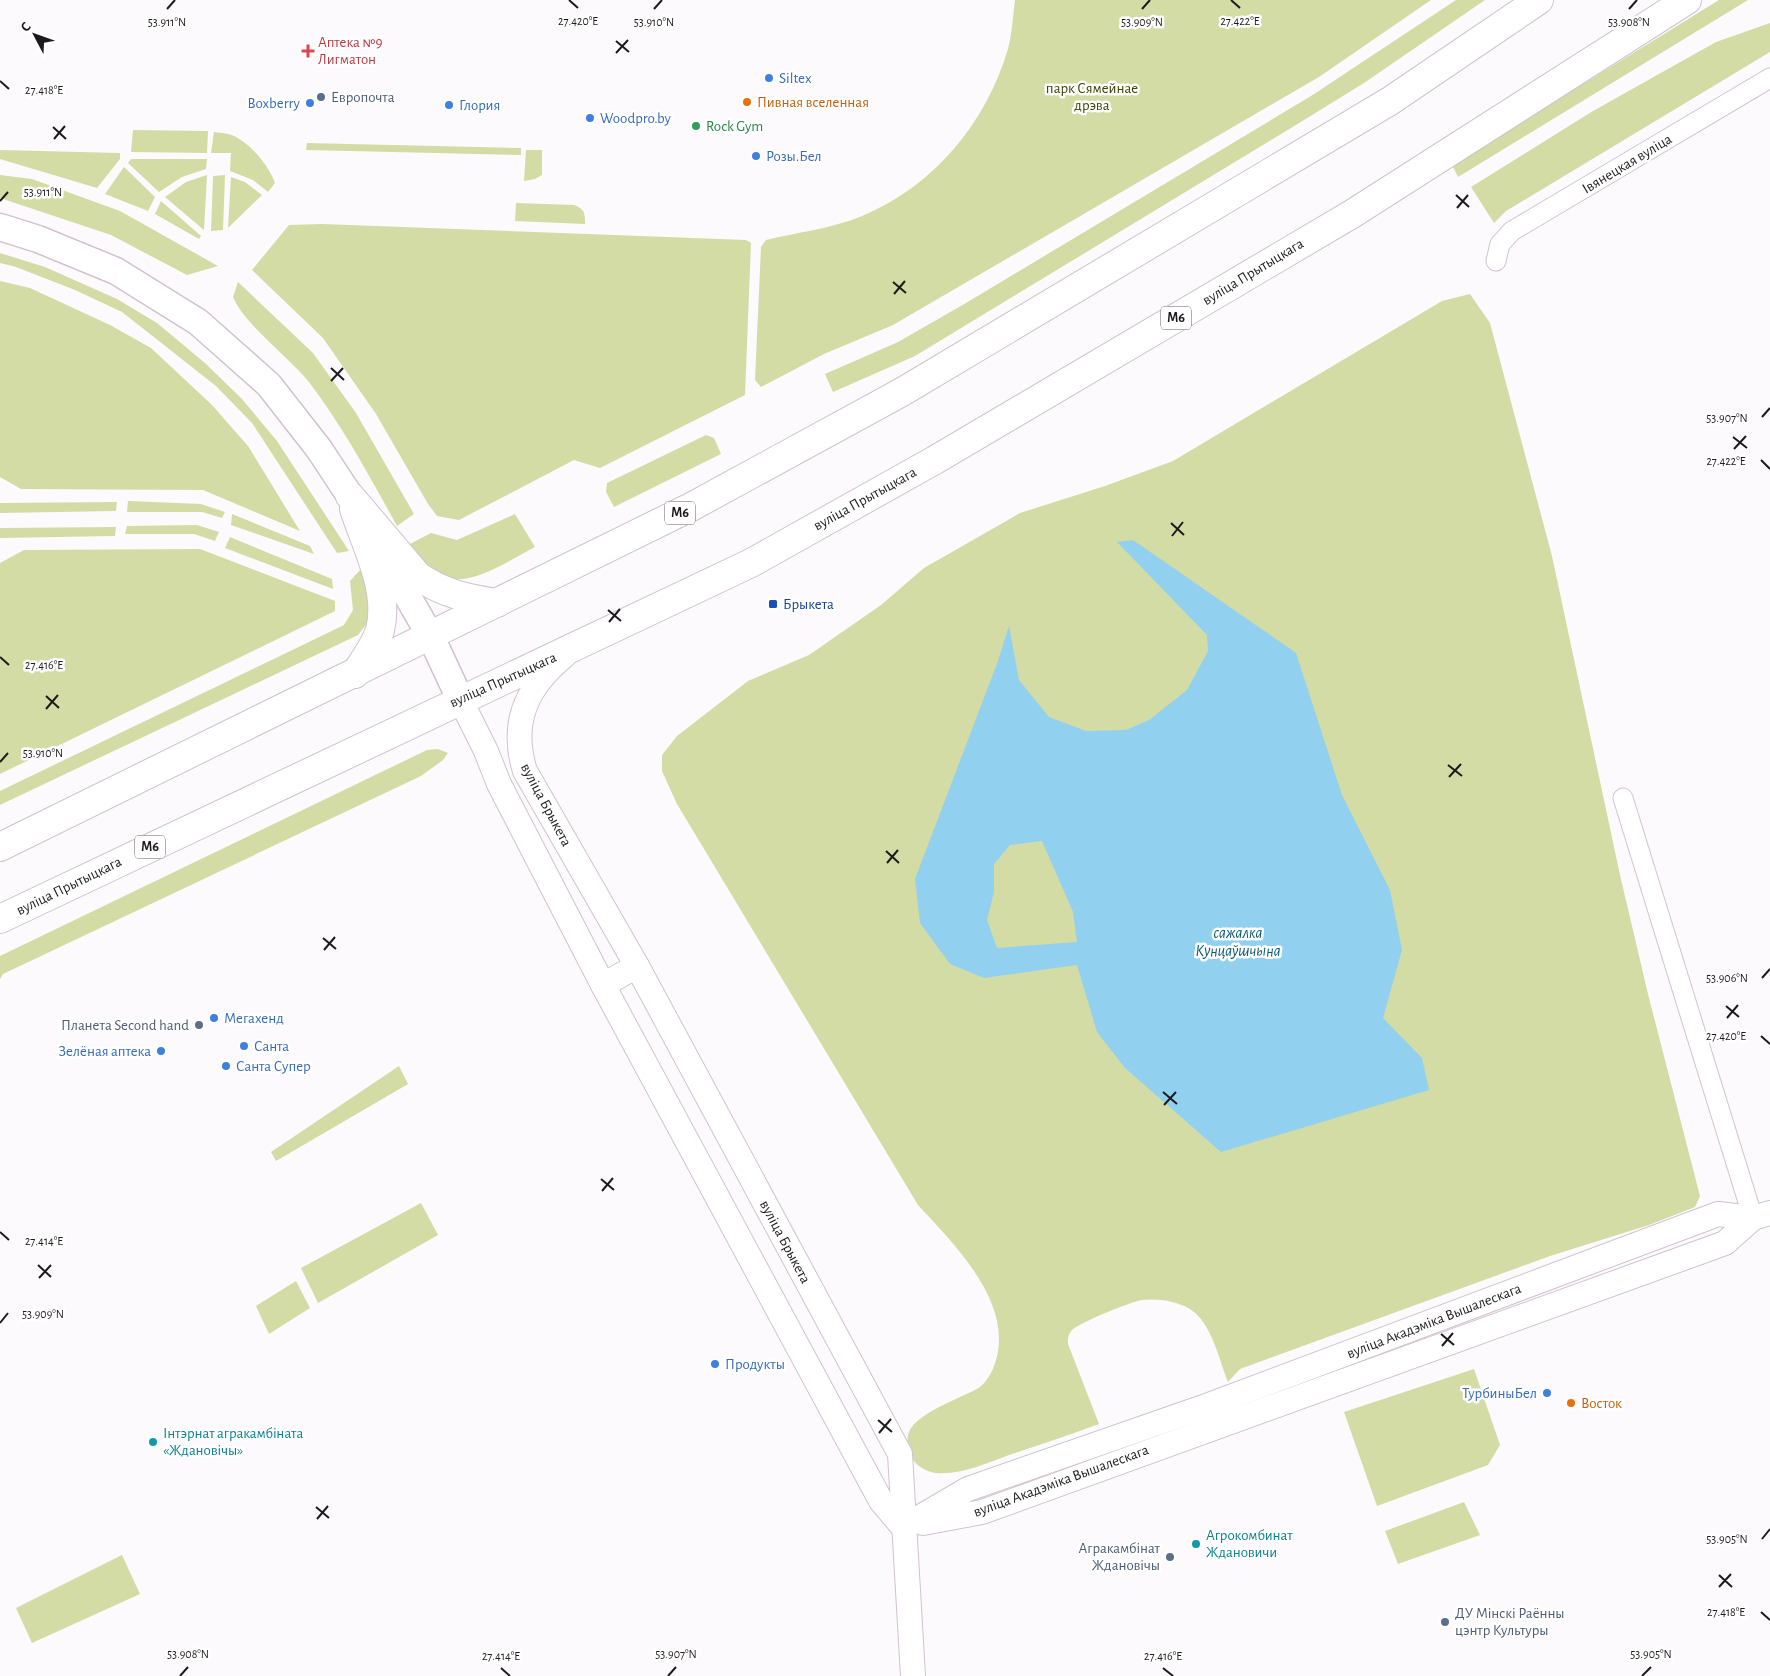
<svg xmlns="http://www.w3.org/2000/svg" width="1770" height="1676" viewBox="0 0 1770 1676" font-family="'Alegreya Sans',sans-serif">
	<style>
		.green { fill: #d3dca4 }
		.water { fill: #92d0ef; fill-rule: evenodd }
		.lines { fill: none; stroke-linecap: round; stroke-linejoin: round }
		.minor-casing { stroke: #d1c2cf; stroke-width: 21 }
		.tertiary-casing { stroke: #d1c2cf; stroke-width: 26 }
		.secondary-casing { stroke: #d1c2cf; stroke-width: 29 }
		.primary-casing { stroke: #d1c2cf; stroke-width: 30 }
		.minor { stroke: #fff; stroke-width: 19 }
		.tertiary { stroke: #fff; stroke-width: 24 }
		.secondary { stroke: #fff; stroke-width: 26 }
		.primary { stroke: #fff; stroke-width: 28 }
		.ticks { fill: none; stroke: #1e191d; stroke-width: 2 }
		.health-dot { fill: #e0444e; stroke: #fff; stroke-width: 2 }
		.shop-dot { fill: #3f7fe0; stroke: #fff; stroke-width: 2 }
		.service-dot { fill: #5c6f8a; stroke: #fff; stroke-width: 2 }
		.food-dot { fill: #e8710a; stroke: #fff; stroke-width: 2 }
		.leisure-dot { fill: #2e9e5b; stroke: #fff; stroke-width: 2 }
		.transit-dot { fill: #1a4fb4; stroke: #fff; stroke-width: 2 }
		.culture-dot { fill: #0f9aa8; stroke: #fff; stroke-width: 2 }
		.labels { text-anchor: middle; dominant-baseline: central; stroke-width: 5; stroke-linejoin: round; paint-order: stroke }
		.shield { fill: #fff; stroke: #625e61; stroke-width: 1 }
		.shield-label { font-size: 14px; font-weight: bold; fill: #1e191d }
		.health-label { font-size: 15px; fill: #be3a42; stroke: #fff; text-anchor: start }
		.shop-label { font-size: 15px; fill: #366cbe; stroke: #fff; text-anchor: start }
		.park-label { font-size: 15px; fill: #3d4400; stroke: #fff }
		.service-label { font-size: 15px; fill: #4e5e75; stroke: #fff; text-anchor: start }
		.food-label { font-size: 15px; fill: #c56008; stroke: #fff; text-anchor: start }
		.leisure-label { font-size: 15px; fill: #27864d; stroke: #fff; text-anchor: start }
		.street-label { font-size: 15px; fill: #1e191d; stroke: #fff }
		.transit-label { font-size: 15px; fill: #164399; stroke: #fff; text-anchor: start }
		.culture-label { font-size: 15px; fill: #0d838f; stroke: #fff; text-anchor: start }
		.water-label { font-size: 16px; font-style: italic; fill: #085a79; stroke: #fff }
		.ticks-label { font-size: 12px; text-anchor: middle; fill: #1e191d; stroke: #fff; stroke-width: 5; stroke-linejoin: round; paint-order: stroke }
	</style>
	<rect width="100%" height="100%" fill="#fdfafd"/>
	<g class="green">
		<path d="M 1015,0 L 1431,0 L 1319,77 L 893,325 L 824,354 L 761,387 L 755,380 L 761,247 L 766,240 C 798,232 831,229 862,216 C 934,186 986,123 1008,49 C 1012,34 1013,16 1015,0 Z"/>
		<polygon points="1456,0 1485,0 1364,83 1291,128 915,356 833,392 825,374 898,342 966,303 1311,96"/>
		<polygon points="1719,0 1748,0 1458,177 1452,165"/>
		<polygon points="1770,23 1770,52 1506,211 1494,223 1471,187 1593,111 1716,42"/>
		<polygon points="133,130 208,131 207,153 131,152"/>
		<path d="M 214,132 C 221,133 228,133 234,136 C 251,144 269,166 275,183 L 268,192 L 253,180 L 230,171 L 231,153 L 211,153 Z"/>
		<polygon points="307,143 521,148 521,155 306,150"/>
		<polygon points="0,150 120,153 120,159 97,188 0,159"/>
		<polygon points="526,150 542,150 542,175 535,179 524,181"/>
		<polygon points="131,159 207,159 206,169 182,177 159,192 128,163"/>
		<polygon points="124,167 155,197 148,211 105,194"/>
		<polygon points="0,175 32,179 120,211 218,266 187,275 111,235 0,198"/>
		<polygon points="207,175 204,230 165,197 186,182"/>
		<polygon points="225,175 223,230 211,231 213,176"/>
		<polygon points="231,177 245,182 262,195 228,228"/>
		<polygon points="161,201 201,236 199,239 155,214"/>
		<path d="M 516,203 L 574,205 C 585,209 585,214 585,224 L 515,221 Z"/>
		<polygon points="322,224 746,240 751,243 745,395 600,468 574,460 459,520 437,516 428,504 376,414 323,338 252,270 289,225"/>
		<polygon points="0,253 45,267 117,299 157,323 205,363 242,399 277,441 349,551 337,553 252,423 216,386 122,312 75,290 16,267 0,263"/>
		<polygon points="0,281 30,288 110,325 151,348 212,405 248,446 300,531 203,490 21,489 0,477"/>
		<path d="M 238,282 L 313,353 L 356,413 L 414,514 L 397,526 C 370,477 343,427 309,382 C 289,357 244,324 233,297 Z"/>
		<path d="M 1470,294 L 1490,323 L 1552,556 L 1620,875 L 1648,994 L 1700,1196 L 1695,1207 L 1649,1225 L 1550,1256 L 1240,1369 L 1228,1382 C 1219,1360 1212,1323 1190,1309 C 1177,1301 1158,1298 1142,1300 C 1130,1302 1081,1322 1072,1330 C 1068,1335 1068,1338 1068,1344 L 1099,1424 C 1069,1435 1039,1445 1009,1455 C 987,1463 961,1475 936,1473 C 926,1472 913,1464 910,1454 C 908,1447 906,1440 909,1432 C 917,1413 958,1399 975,1390 C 986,1385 993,1371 996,1360 C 1013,1302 954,1244 918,1205 L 677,804 L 662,771 L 662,755 L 677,736 L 748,681 L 809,655 L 881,605 L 924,568 L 1020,513 L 1105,486 L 1173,461 L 1442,301 Z"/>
		<polygon points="706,435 714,438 721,454 614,507 606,492 607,483"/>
		<polygon points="128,501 201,504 225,512 222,518 202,512 127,512"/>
		<polygon points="117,502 116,511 0,513 0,503"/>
		<polygon points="232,514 310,546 314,554 231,525"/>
		<path d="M 515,514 L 535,547 C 507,561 462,595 432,571 C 423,564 416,553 408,545 L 431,533 L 457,540 Z"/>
		<polygon points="197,525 219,532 215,541 194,534 125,534 127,526"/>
		<polygon points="116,527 115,536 0,538 0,528"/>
		<polygon points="230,537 332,579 333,589 225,548"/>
		<polygon points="200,549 335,601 335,611 0,774 0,563 24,550"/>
		<polygon points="360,570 369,585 369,621 358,635 0,805 0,791 344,625 353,610 350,581"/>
		<polygon points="438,749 448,753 443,760 421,776 3,974 0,979 0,956 427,750"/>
		<polygon points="399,1066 408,1084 276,1161 271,1152"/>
		<polygon points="421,1203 438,1235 318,1303 301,1268"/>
		<polygon points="296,1281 310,1308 269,1334 256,1306"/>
		<polygon points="1474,1369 1500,1445 1488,1465 1377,1506 1344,1412"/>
		<polygon points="1464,1502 1480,1535 1398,1564 1385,1531"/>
		<polygon points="122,1555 140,1594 32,1643 16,1608"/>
	</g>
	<path class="water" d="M 1133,540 L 1296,653 L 1342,795 L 1390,890 L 1402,950 L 1383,1018 L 1422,1058 L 1429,1090 L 1221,1152 L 1125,1068 L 1097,1032 L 1077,965 L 984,978 L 950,964 L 920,923 L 915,879 L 998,661 L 1009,626 L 1019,680 L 1049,717 L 1086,731 L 1126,730 L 1149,720 L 1187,690 L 1208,651 L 1207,635 L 1117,542 ZM 1042,841 L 1073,912 L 1077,942 L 997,948 L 987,920 L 994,892 L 994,864 L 1010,845 Z"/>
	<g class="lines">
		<defs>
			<g id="minor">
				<polyline points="1496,261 1500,244 1512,231 1770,78"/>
				<polyline points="1623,798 1753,1218"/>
			</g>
			<g id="tertiary">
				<path d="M 564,656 C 526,687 510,723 525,771 L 637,966 L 900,1454 L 913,1676"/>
				<polyline points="460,699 486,751 499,784 603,985 881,1501 903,1527"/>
				<polyline points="603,985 637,966"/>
				<polyline points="923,1523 982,1512 1725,1243 1753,1218"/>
				<polyline points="903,1527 968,1489 1209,1405 1718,1214 1753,1218 1770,1213"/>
			</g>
			<polyline id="secondary" points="0,227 38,239 116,271 198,322 269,385 319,449 350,496 431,637 460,699"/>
			<g id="primary">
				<path d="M 350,496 L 418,576 C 442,593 468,599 497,603"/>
				<path d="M 354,509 C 366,546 390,590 380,630 C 375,646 364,660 355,674"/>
				<polyline points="0,847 691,507 902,392 1390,101 1539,0"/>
				<polyline points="0,919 751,563 935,460 1352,214 1687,0"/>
			</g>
		</defs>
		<use href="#minor" class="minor-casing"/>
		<use href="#tertiary" class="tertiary-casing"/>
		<use href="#secondary" class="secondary-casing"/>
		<use href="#primary" class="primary-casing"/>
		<use href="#minor" class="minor"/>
		<use href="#tertiary" class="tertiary"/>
		<use href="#secondary" class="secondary"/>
		<use href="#primary" class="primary"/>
	</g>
	<path class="ticks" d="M 569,0 L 578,8M 1231,0 L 1240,8M 167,9 L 175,0M 654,9 L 662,0M 1142,9 L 1150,0M 1629,9 L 1637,0M 616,41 L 629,52M 616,53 L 628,40M 0,81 L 9,89M 53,127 L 66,139M 54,139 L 65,126M 1456,195 L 1469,207M 0,201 L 8,192M 1457,208 L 1468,195M 893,282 L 906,293M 894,294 L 905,281M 331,368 L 344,380M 331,381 L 343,368M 1762,417 L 1770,408M 1733,437 L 1747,448M 1734,449 L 1746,436M 1761,460 L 1770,469M 1171,523 L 1184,535M 1172,536 L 1183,522M 608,610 L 621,621M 609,622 L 620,609M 0,657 L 9,665M 46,696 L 59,708M 46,709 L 58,695M 0,762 L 8,753M 1448,765 L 1462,776M 1449,777 L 1461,764M 886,851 L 899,863M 887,863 L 898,850M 323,938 L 336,949M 324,950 L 335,937M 1762,978 L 1770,969M 1726,1006 L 1739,1017M 1727,1018 L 1738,1005M 1761,1036 L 1770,1044M 1163,1092 L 1177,1104M 1164,1105 L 1176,1092M 601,1179 L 614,1190M 602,1191 L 613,1178M 0,1232 L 9,1240M 38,1265 L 51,1277M 39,1278 L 51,1265M 0,1323 L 8,1313M 1441,1334 L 1454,1345M 1442,1346 L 1453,1333M 878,1420 L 892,1432M 879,1433 L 891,1419M 316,1507 L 329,1518M 317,1519 L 328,1506M 1762,1539 L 1770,1529M 1719,1575 L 1732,1587M 1719,1587 L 1731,1574M 1761,1612 L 1770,1620M 501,1668 L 510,1676M 1163,1668 L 1173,1676M 180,1676 L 188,1667M 668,1676 L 676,1667M 1642,1676 L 1651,1667"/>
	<path class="health-dot" d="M305.5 43.5h5v5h5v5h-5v5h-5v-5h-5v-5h5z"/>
	<g class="shop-dot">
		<circle cx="769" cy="78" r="5"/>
		<circle cx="310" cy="103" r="5"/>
		<circle cx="449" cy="105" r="5"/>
		<circle cx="590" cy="118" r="5"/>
		<circle cx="756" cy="156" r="5"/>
		<circle cx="214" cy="1018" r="5"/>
		<circle cx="244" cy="1046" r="5"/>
		<circle cx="161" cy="1051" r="5"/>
		<circle cx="226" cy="1066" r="5"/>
		<circle cx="715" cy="1364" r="5"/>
		<circle cx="1547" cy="1393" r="5"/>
	</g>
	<g class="service-dot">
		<circle cx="321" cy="97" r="5"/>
		<circle cx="199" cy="1025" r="5"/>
		<circle cx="1170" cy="1557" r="5"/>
		<circle cx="1445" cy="1622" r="5"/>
	</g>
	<g class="food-dot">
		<circle cx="747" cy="102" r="5"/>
		<circle cx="1571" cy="1403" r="5"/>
	</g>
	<circle class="leisure-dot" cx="696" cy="126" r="5"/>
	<rect class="transit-dot" x="768" y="599" width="10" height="10" rx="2.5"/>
	<g class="culture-dot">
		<circle cx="153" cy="1442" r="5"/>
		<circle cx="1196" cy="1544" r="5"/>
	</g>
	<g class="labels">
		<g class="shield">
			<rect x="1161" y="306.5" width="30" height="23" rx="4"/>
			<rect x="665" y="501.5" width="30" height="23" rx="4"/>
			<rect x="135" y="835.5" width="30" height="23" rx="4"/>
		</g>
		<g class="shield-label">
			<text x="1176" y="318">М6</text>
			<text x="680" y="513">М6</text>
			<text x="150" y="847">М6</text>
		</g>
		<g class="health-label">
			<text x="318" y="42">Аптека №9<tspan x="318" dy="17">Лигматон</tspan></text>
		</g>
		<g class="shop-label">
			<text x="779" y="78">Siltex</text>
			<text x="300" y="103" text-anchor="end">Boxberry</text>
			<text x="459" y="105">Глория</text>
			<text x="600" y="118">Woodpro.by</text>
			<text x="766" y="156">Розы.Бел</text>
			<text x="224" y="1018">Мегахенд</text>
			<text x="254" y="1046">Санта</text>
			<text x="151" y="1051" text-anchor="end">Зелёная аптека</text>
			<text x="236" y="1066">Санта Супер</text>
			<text x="725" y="1364">Продукты</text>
			<text x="1537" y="1393" text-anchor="end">ТурбиныБел</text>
		</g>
		<g class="park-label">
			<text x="1092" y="88">парк Сямейнае<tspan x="1092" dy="17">дрэва</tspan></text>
		</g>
		<g class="service-label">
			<text x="331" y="97">Европочта</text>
			<text x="189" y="1025" text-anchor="end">Планета Second hand</text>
			<text x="1160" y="1548" text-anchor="end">Агракамбінат<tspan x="1160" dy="17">Ждановічы</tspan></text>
			<text x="1455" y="1613">ДУ Мінскі Раённы<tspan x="1455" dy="17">цэнтр Культуры</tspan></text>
		</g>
		<g class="food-label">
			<text x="757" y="102">Пивная вселенная</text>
			<text x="1581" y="1403">Восток</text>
		</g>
		<g class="leisure-label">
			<text x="706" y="126">Rock Gym</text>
		</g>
		<g class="street-label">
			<text transform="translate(1627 164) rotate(-31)">Івянецкая вуліца</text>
			<text transform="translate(1253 272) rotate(-31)">вуліца Прытыцкага</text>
			<text transform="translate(865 499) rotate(-29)">вуліца Прытыцкага</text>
			<text transform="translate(503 680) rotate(-24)">вуліца Прытыцкага</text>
			<text transform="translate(546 805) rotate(62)">вуліца Брыкета</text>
			<text transform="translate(69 886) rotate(-26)">вуліца Прытыцкага</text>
			<text transform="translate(785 1242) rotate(62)">вуліца Брыкета</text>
			<text transform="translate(1434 1321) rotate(-21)">вуліца Акадэміка Вышалескага</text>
			<text transform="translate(1061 1481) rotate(-20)">вуліца Акадэміка Вышалескага</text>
		</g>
		<g class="transit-label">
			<text x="783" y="604">Брыкета</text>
		</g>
		<g class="culture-label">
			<text x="163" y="1433">Інтэрнат агракамбіната<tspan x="163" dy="17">«Ждановічы»</tspan></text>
			<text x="1206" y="1535">Агрокомбинат<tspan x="1206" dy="17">Ждановичи</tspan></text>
		</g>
		<g class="water-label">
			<text x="1238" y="933">сажалка<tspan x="1238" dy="18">Кунцаўшчына</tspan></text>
		</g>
	</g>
	<g class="ticks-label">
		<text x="578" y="25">27.420°E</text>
		<text x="1240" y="25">27.422°E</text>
		<text x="167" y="26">53.911°N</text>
		<text x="654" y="26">53.910°N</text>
		<text x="1142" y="26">53.909°N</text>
		<text x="1629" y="26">53.908°N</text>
		<text x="44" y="94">27.418°E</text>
		<text x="43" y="196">53.911°N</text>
		<text x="1727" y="422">53.907°N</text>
		<text x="1726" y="465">27.422°E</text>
		<text x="44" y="669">27.416°E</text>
		<text x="43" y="757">53.910°N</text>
		<text x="1727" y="982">53.906°N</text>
		<text x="1726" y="1040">27.420°E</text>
		<text x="44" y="1245">27.414°E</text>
		<text x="43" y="1318">53.909°N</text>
		<text x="1727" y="1543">53.905°N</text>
		<text x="1726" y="1616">27.418°E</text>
		<text x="188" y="1658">53.908°N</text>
		<text x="676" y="1658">53.907°N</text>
		<text x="1651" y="1658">53.905°N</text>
		<text x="501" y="1660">27.414°E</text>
		<text x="1163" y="1660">27.416°E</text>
	</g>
	<g transform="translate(35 35) rotate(311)" stroke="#ffffff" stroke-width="4" paint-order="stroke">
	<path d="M0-4L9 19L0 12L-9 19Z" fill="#1e191d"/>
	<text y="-8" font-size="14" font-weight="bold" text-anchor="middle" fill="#1e191d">С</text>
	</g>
</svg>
